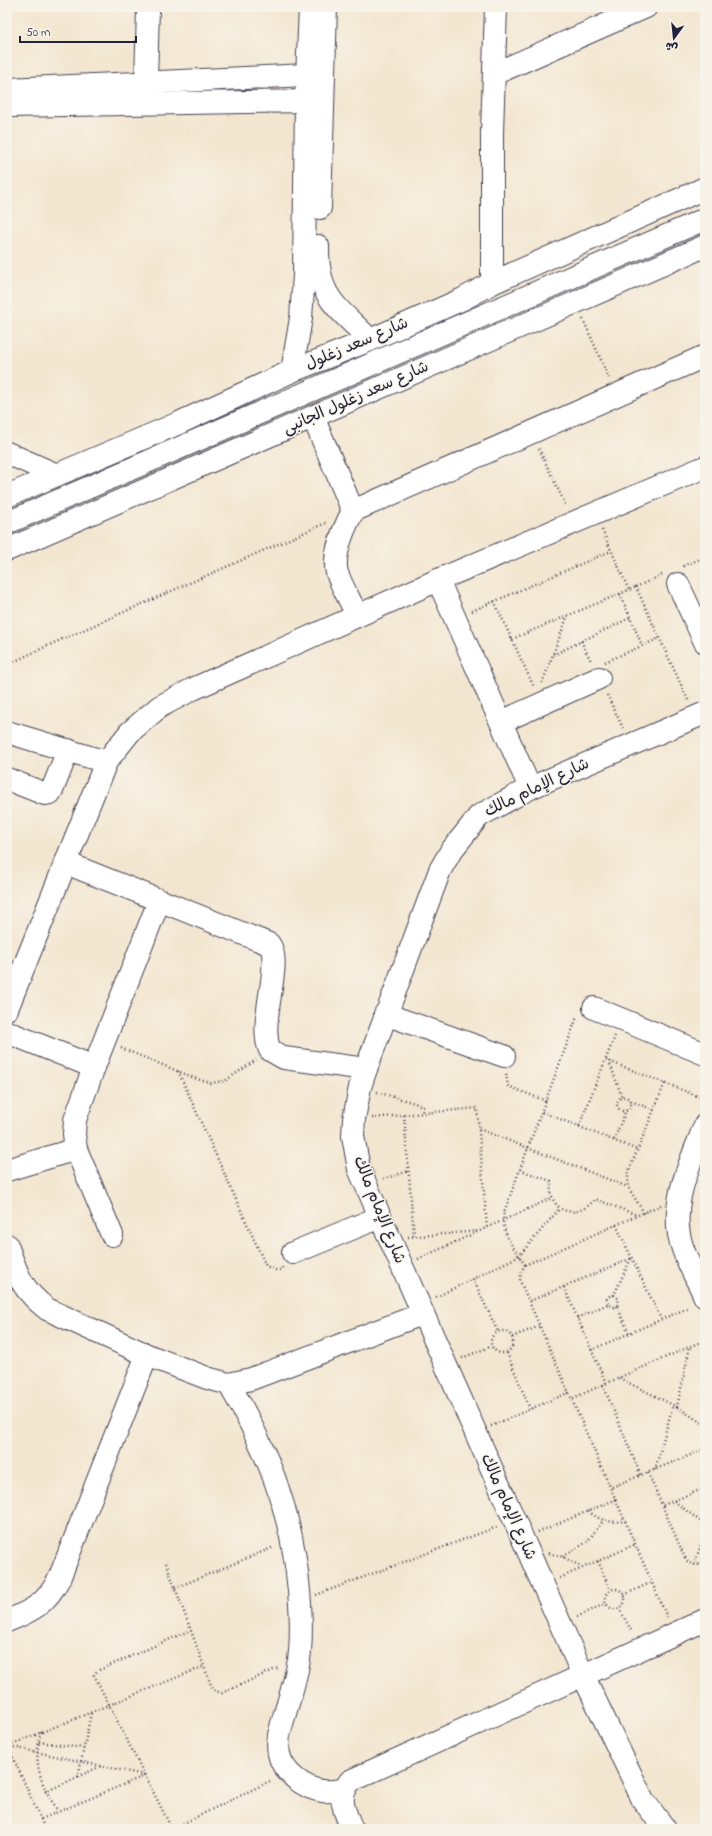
<svg xmlns="http://www.w3.org/2000/svg" width="712" height="1836" viewBox="0 0 712 1836" font-family="'Indie Flower','Playpen Sans Arabic',sans-serif">
	<style>
		.lines { fill: none; stroke-linecap: round; stroke-linejoin: round }
		.minor-casing { stroke: #413f51; stroke-width: 24 }
		.major-casing { stroke: #413f51; stroke-width: 24 }
		.path { stroke: #413f51; stroke-width: 2.5; stroke-dasharray: 1 3; stroke-linecap: butt }
		.minor { stroke: #fff; stroke-width: 22 }
		.major { stroke: #fff; stroke-width: 22 }
		.labels { text-anchor: middle; dominant-baseline: central; stroke-width: 3; stroke-linejoin: round; paint-order: stroke }
		.street-label { font-size: 16px; fill: #22223b; stroke: #f7f3e8 }
	</style>
	<rect width="100%" height="100%" fill="#f7f3e8"/>
	<filter id="ink" filterUnits="userSpaceOnUse"><feTurbulence type="fractalNoise" baseFrequency=".025" numOctaves="2"/><feDisplacementMap in="SourceGraphic" scale="8" xChannelSelector="R" yChannelSelector="G"/><feConvolveMatrix kernelMatrix="1 2 1 2 8 2 1 2 1" color-interpolation-filters="sRGB"/></filter>
	<filter id="wash" filterUnits="userSpaceOnUse"><feTurbulence type="fractalNoise" baseFrequency=".012" numOctaves="4" result="noise"/><feDisplacementMap in="SourceGraphic" scale="16" xChannelSelector="R" yChannelSelector="G"/><feGaussianBlur stdDeviation="0.9" result="paint"/><feColorMatrix in="noise" values="0 0 0 0 0 0 0 0 0 0 0 0 0 0 0 0 0 1.4 0 .05"/><feComposite in="paint" operator="in"/></filter>
	<g filter="url(#wash)">
		<rect width="100%" height="100%" fill="#f3e6d0"/>
	</g>
	<g filter="url(#ink)">
		<g class="lines">
			<defs>
				<g id="minor">
					<polyline points="494,74 646,7"/>
					<polyline points="146,83 148,7"/>
					<polyline points="7,89 307,75"/>
					<polyline points="7,106 306,101"/>
					<polyline points="320,208 326,7"/>
					<path d="M 318,246 C 317,299 337,306 370,340"/>
					<polyline points="492,283 492,133 496,7"/>
					<polyline points="292,371 301,318 304,275 306,101 310,7"/>
					<polyline points="313,417 353,511"/>
					<polyline points="7,453 57,475"/>
					<polyline points="7,550 705,246"/>
					<polyline points="438,580 530,788"/>
					<polyline points="678,584 705,642"/>
					<path d="M 357,615 C 351,602 342,587 337,573 C 332,555 345,526 353,511 L 705,356"/>
					<polyline points="501,722 599,678"/>
					<polyline points="7,732 106,762"/>
					<polyline points="7,779 45,794 50,793 53,788 68,750"/>
					<path d="M 66,863 L 269,944 C 284,962 257,1023 270,1050 L 284,1058 L 366,1069"/>
					<polyline points="594,1008 705,1054"/>
					<polyline points="7,1009 106,762 130,732 159,707 193,689 438,580 705,467"/>
					<polyline points="385,1014 504,1056"/>
					<polyline points="7,1032 94,1067"/>
					<path d="M 705,1125 C 690,1164 667,1207 683,1249 C 689,1266 698,1281 705,1297"/>
					<polyline points="7,1170 76,1149"/>
					<polyline points="112,1235 76,1149 74,1134 75,1120 94,1067 159,901"/>
					<path d="M 7,1245 C 17,1274 21,1289 47,1309 L 147,1355 L 207,1378 L 229,1384 L 251,1379 L 422,1314"/>
					<polyline points="293,1253 380,1217"/>
					<path d="M 229,1384 C 268,1451 292,1512 299,1591 C 301,1613 302,1638 299,1660 C 296,1677 291,1694 286,1710 C 282,1725 276,1737 279,1754 C 283,1773 304,1788 322,1791 C 329,1792 337,1790 343,1790"/>
					<path d="M 7,1621 C 32,1611 46,1604 59,1579 L 147,1355"/>
					<path d="M 352,1829 C 344,1810 337,1799 350,1781 L 705,1620"/>
					<polyline points="665,1829 643,1800 583,1675 359,1169 353,1136 354,1119 360,1087 366,1069 440,870 451,851 479,816 530,788 705,713"/>
				</g>
				<g id="major">
					<polyline points="7,496 179,423 292,371 370,340 463,299 492,283 705,188"/>
					<polyline points="7,523 705,219"/>
				</g>
			</defs>
			<use href="#minor" class="minor-casing"/>
			<use href="#major" class="major-casing"/>
			<g class="path">
				<polyline points="583,319 609,378"/>
				<polyline points="539,449 566,506"/>
				<polyline points="602,530 629,590"/>
				<polyline points="683,566 705,557"/>
				<polyline points="662,575 636,587 688,700"/>
				<polyline points="620,594 642,645"/>
				<polyline points="494,601 534,687"/>
				<polyline points="472,611 611,551"/>
				<polyline points="512,639 636,587"/>
				<polyline points="581,641 591,661"/>
				<polyline points="553,655 630,618"/>
				<polyline points="605,662 660,638"/>
				<polyline points="7,665 47,646 328,522"/>
				<polyline points="542,683 568,615"/>
				<polyline points="607,695 623,728"/>
				<polyline points="121,1048 197,1079 211,1083 225,1081 256,1060"/>
				<polyline points="606,1060 705,1099"/>
				<polyline points="609,1061 622,1097"/>
				<polyline points="178,1071 266,1266 274,1270 281,1270 283,1266"/>
				<polyline points="506,1074 508,1086 546,1101"/>
				<polyline points="377,1092 418,1104 423,1107 422,1113"/>
				<circle cx="624" cy="1104" r="7"/>
				<polyline points="631,1101 654,1110"/>
				<polyline points="542,1112 638,1150"/>
				<polyline points="404,1115 414,1236"/>
				<polyline points="372,1118 477,1108 487,1228"/>
				<polyline points="579,1126 615,1036"/>
				<polyline points="479,1129 628,1187"/>
				<polyline points="614,1140 626,1110"/>
				<path d="M 520,1170 L 551,1181 C 547,1212 576,1222 595,1199 L 637,1215"/>
				<polyline points="383,1179 409,1171"/>
				<polyline points="661,1205 525,1265 521,1272 520,1281 667,1617"/>
				<polyline points="644,1213 628,1187 628,1173 665,1083"/>
				<polyline points="616,1225 661,1319"/>
				<polyline points="408,1237 479,1231"/>
				<polyline points="418,1259 552,1198"/>
				<path d="M 525,1265 C 514,1248 500,1233 504,1212 L 577,1017"/>
				<polyline points="473,1279 498,1332"/>
				<polyline points="564,1287 606,1383"/>
				<polyline points="614,1295 619,1299 617,1306 614,1307 608,1304 607,1299 610,1296 614,1295 631,1258"/>
				<polyline points="436,1297 519,1256 560,1208"/>
				<polyline points="530,1301 632,1258"/>
				<polyline points="617,1306 629,1333"/>
				<polyline points="577,1318 608,1304"/>
				<circle cx="502" cy="1342" r="11"/>
				<polyline points="512,1337 540,1326"/>
				<polyline points="591,1350 690,1307"/>
				<polyline points="507,1353 530,1409"/>
				<polyline points="462,1358 492,1346"/>
				<polyline points="619,1378 677,1407 690,1347"/>
				<polyline points="603,1385 641,1476"/>
				<polyline points="573,1398 705,1340"/>
				<polyline points="677,1407 705,1425"/>
				<polyline points="491,1426 570,1392"/>
				<polyline points="655,1470 673,1405"/>
				<path d="M 648,1473 L 686,1560 C 693,1566 697,1566 705,1562"/>
				<polyline points="612,1487 705,1449"/>
				<polyline points="674,1501 704,1524"/>
				<polyline points="663,1505 705,1488"/>
				<path d="M 588,1511 C 600,1521 611,1523 626,1521"/>
				<polyline points="705,1521 705,1528"/>
				<polyline points="538,1532 617,1499"/>
				<polyline points="549,1553 563,1557 582,1567"/>
				<polyline points="563,1557 587,1542 603,1521"/>
				<polyline points="598,1561 610,1590"/>
				<polyline points="166,1563 211,1685 215,1691 222,1693 278,1668"/>
				<polyline points="694,1565 705,1533"/>
				<polyline points="560,1578 636,1544"/>
				<polyline points="175,1588 274,1547"/>
				<circle cx="615" cy="1599" r="10"/>
				<polyline points="316,1595 497,1527"/>
				<polyline points="624,1595 652,1582"/>
				<polyline points="619,1608 632,1632"/>
				<polyline points="577,1617 606,1603"/>
				<path d="M 41,1732 C 32,1764 41,1785 58,1811"/>
				<polyline points="39,1742 83,1748"/>
				<polyline points="8,1746 45,1829"/>
				<polyline points="144,1775 8,1746 205,1666"/>
				<polyline points="78,1777 91,1713"/>
				<polyline points="45,1792 101,1766"/>
				<polyline points="41,1819 144,1776"/>
				<polyline points="172,1829 94,1675 97,1671 191,1630"/>
				<polyline points="172,1829 272,1780"/>
			</g>
			<use href="#minor" class="minor"/>
			<use href="#major" class="major"/>
		</g>
	</g>
	<g class="labels">
		<g class="street-label">
			<text transform="translate(357 344) rotate(-23)">شارع سعد زغلول</text>
			<text transform="translate(356 398) rotate(-24)">شارع سعد زغلول الجانبى</text>
			<text transform="translate(537 788) rotate(-26)">شارع الإمام مالك</text>
			<text transform="translate(379 1210) rotate(68)">شارع الإمام مالك</text>
			<text transform="translate(508 1507) rotate(66)">شارع الإمام مالك</text>
		</g>
	</g>
	<rect width="712" height="1836" fill="none" stroke="#f7f3e8" stroke-width="24"/>
	<g transform="translate(674 38) rotate(195)" stroke="#f7f3e8" stroke-width="3" paint-order="stroke">
	<path d="M0-3L7 15L0 10L-7 15Z" fill="#22223b"/>
	<text y="-6" font-size="11" font-weight="bold" text-anchor="middle" fill="#22223b">ش</text>
	</g>
	<path d="M20 36v6h116v-6" fill="none" stroke="#22223b" stroke-width="2"/>
	<text x="26" y="36" font-size="12" fill="#22223b" stroke="#f7f3e8" stroke-width="3" paint-order="stroke">50 m</text>
</svg>
